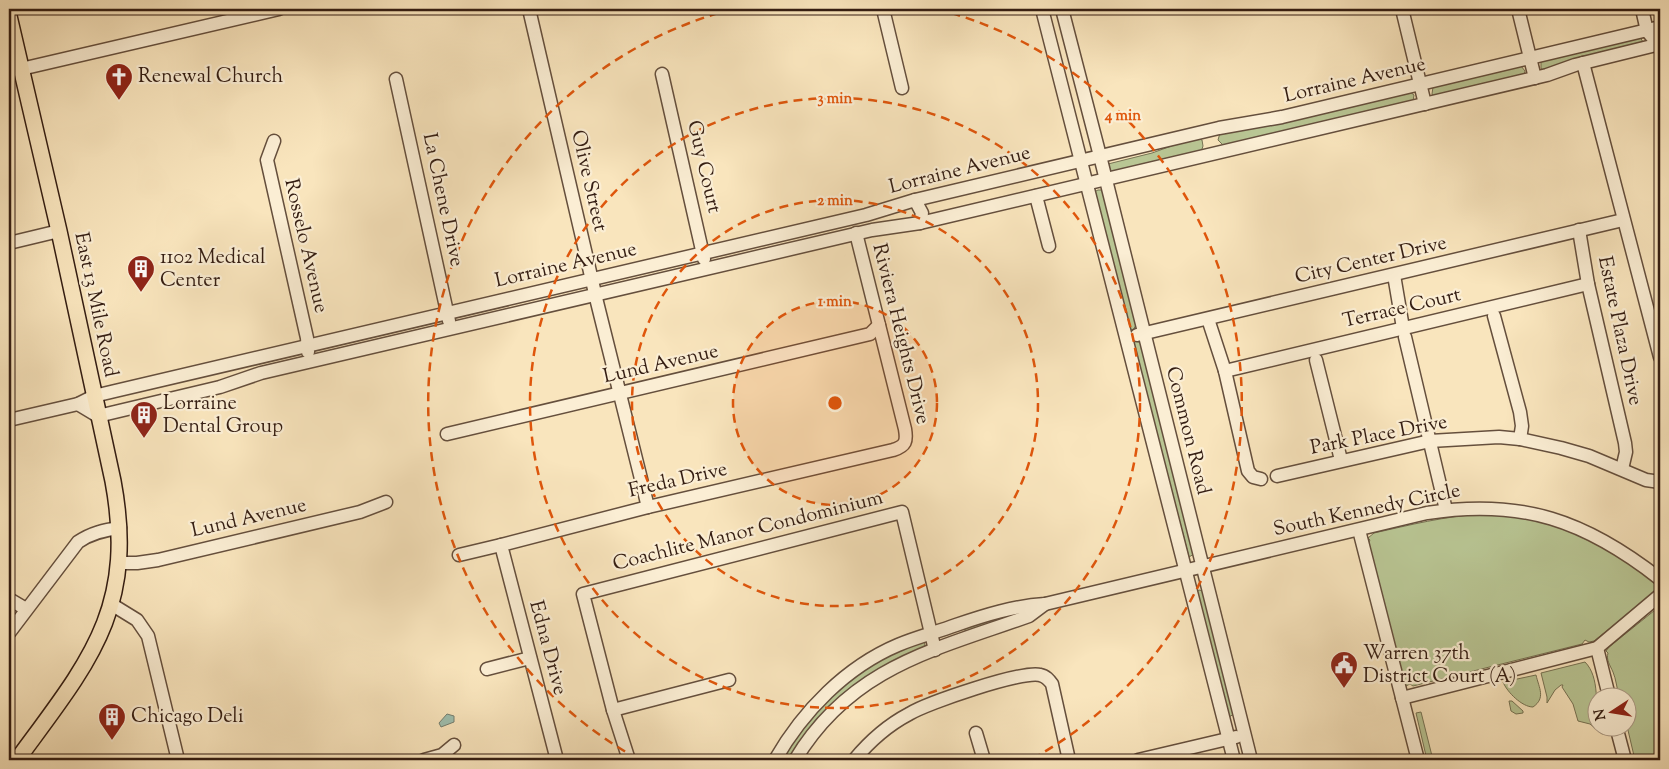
<svg xmlns="http://www.w3.org/2000/svg" width="1669" height="769" viewBox="0 0 1669 769" font-family="'Sorts Mill Goudy',serif">
	<style>
		.green { fill: #b9c694; stroke: #767253 }
		.water { fill: #9ebfaf; stroke: #747e70 }
		.lines { fill: none; stroke-linecap: round; stroke-linejoin: round }
		.minor-casing { stroke: #654f3d; stroke-width: 15 }
		.major-casing { stroke: #341d12; stroke-width: 18 }
		.minor { stroke: #fbeed4; stroke-width: 12 }
		.major { stroke: #f9e5bd; stroke-width: 15 }
		.ring { fill: none; stroke: #df560c; stroke-width: 2.5; stroke-dasharray: 9 6 }
		.labels { text-anchor: middle; dominant-baseline: central; stroke-width: 4.5; stroke-linejoin: round; paint-order: stroke }
		.poi-label { font-size: 20px; fill: #341d12; stroke: #fbeed4; text-anchor: start }
		.street-label { font-size: 20px; fill: #341d12; stroke: #fbeed4 }
		.centre { fill: #df560c; stroke: #fbeed4; stroke-width: 2.5 }
		.ring-label { font-size: 15px; text-anchor: middle; font-weight: bold; fill: #df560c; stroke: #fbeed4; stroke-width: 4.5; stroke-linejoin: round; paint-order: stroke }
	</style>
	<rect width="100%" height="100%" fill="#f9e5bd"/>
	<filter id="stains"><feTurbulence type="fractalNoise" baseFrequency=".004" numOctaves="4"/><feColorMatrix values="0 0 0 0 .2 0 0 0 0 .09 0 0 0 0 .02 0 0 0 .5 -.17"/></filter>
	<radialGradient id="worn" r=".72"><stop offset=".6" stop-color="#630" stop-opacity="0"/><stop offset="1" stop-color="#630" stop-opacity=".3"/></radialGradient>
	<g class="green">
		<polygon points="1640,37 1643,42 1547,70 1542,70 1541,68 1541,61"/>
		<polygon points="1521,66 1525,71 1524,75 1433,96 1432,94 1433,87"/>
		<polygon points="1410,92 1414,95 1413,101 1224,146 1218,140 1220,133"/>
		<polygon points="1199,139 1202,140 1203,146 1201,152 1111,173 1108,164 1152,153 1188,140"/>
		<polygon points="1098,190 1102,190 1136,325 1133,330 1129,329 1094,192"/>
		<polygon points="1136,341 1141,343 1194,554 1189,557 1133,343"/>
		<path d="M 1483,514 L 1513,516 L 1535,519 L 1591,537 L 1659,584 L 1659,588 L 1656,589 L 1654,593 L 1594,641 L 1589,642 L 1585,640 L 1582,644 L 1413,686 L 1410,684 L 1406,686 L 1404,685 L 1368,544 L 1370,540 L 1368,538 L 1374,533 C 1410,525 1445,516 1483,514 Z"/>
		<polygon points="1199,590 1203,591 1234,714 1229,717 1196,592"/>
		<path d="M 1660,606 L 1660,760 L 1635,760 L 1627,726 L 1626,696 L 1619,696 C 1617,689 1616,679 1613,672 C 1610,665 1606,660 1608,653 L 1606,651 L 1609,647 Z"/>
		<polygon points="1026,610 965,633 965,628"/>
		<polygon points="923,641 925,644 923,649 896,660 867,677 789,760 780,760 806,722 848,681 882,658"/>
		<path d="M 1585,662 C 1600,677 1596,707 1596,726 L 1605,727 L 1606,733 L 1602,734 L 1590,724 L 1578,721 L 1573,704 L 1562,687 L 1563,685 L 1561,685 L 1555,690 L 1547,703 L 1547,697 L 1541,673 Z"/>
		<path d="M 1536,675 C 1539,688 1546,698 1533,707 C 1522,707 1507,692 1503,682 Z"/>
		<polygon points="1509,701 1512,701 1523,711 1523,713 1516,714 1511,711"/>
		<polygon points="1421,712 1433,760 1427,760 1416,713"/>
	</g>
	<polygon class="water" points="447,714 454,716 454,722 441,727 439,723"/>
	<g class="lines">
		<defs>
			<g id="minor">
				<polyline points="529,9 597,302 648,507"/>
				<polyline points="883,9 902,88"/>
				<polyline points="1042,9 1234,760"/>
				<polyline points="1062,9 1100,156 1251,760"/>
				<polyline points="1402,9 1425,104"/>
				<polyline points="1518,9 1535,78"/>
				<polyline points="1642,9 1647,31 1652,37"/>
				<polyline points="1583,63 1660,357"/>
				<polyline points="21,69 279,9"/>
				<polyline points="662,74 704,259"/>
				<polyline points="396,79 449,321"/>
				<polyline points="274,141 267,160 307,338 308,352"/>
				<polyline points="1036,196 1049,246"/>
				<polyline points="915,200 922,213 920,223"/>
				<polyline points="1579,230 1588,284 1625,443 1626,452 1622,469"/>
				<polyline points="9,243 59,231"/>
				<polyline points="1394,275 1403,328"/>
				<polyline points="1494,316 1520,412 1522,426 1520,439"/>
				<polyline points="1208,319 1225,371 1248,471 1253,477 1261,479"/>
				<polyline points="1137,335 1623,220"/>
				<polyline points="1405,337 1446,510"/>
				<polyline points="1316,360 1341,460"/>
				<polyline points="1225,371 1588,284"/>
				<polyline points="78,404 98,416 220,387 261,373 872,230 920,223 1547,75 1575,65 1660,44"/>
				<polyline points="9,420 78,404 94,396 115,391 866,215 915,200 1219,128 1282,117 1660,27"/>
				<polyline points="447,434 870,334 879,325"/>
				<polyline points="1277,476 1430,441 1499,437 1520,439 1561,448 1589,456 1646,480 1660,482"/>
				<polyline points="1359,530 1418,760"/>
				<polyline points="501,545 557,760"/>
				<path d="M 459,555 L 501,545 L 648,507 L 893,450 C 906,446 907,441 905,429 L 856,233"/>
				<polyline points="119,563 137,563 158,560 360,512 386,502"/>
				<polyline points="9,599 26,609"/>
				<polyline points="111,604 137,620 148,636 178,760"/>
				<path d="M 9,633 L 78,542 C 91,533 104,530 120,528"/>
				<polyline points="1597,648 1609,696"/>
				<polyline points="487,669 530,658"/>
				<polyline points="1402,698 1597,648 1660,595"/>
				<polyline points="613,710 729,680"/>
				<polyline points="1616,726 1625,760"/>
				<polyline points="976,733 984,760"/>
				<polyline points="424,760 442,755 454,745"/>
				<polyline points="629,760 613,710 583,594 902,512 935,650"/>
				<path d="M 775,760 C 803,711 846,667 898,645 C 917,637 937,632 956,625 C 985,615 1014,606 1045,604 L 1427,513 C 1522,498 1586,521 1660,579"/>
				<path d="M 795,760 C 851,667 934,650 1029,616 L 1045,604"/>
				<path d="M 854,760 C 869,742 888,725 909,714 C 927,703 1023,670 1040,675 C 1046,676 1049,680 1052,684 L 1069,760"/>
				<polyline points="1138,760 1236,737"/>
			</g>
			<path id="major" d="M 9,16 L 59,231 L 113,481 C 137,610 88,663 17,760"/>
		</defs>
		<use href="#minor" class="minor-casing"/>
		<use href="#major" class="major-casing"/>
		<use href="#minor" class="minor"/>
		<use href="#major" class="major"/>
	</g>
	<circle cx="835" cy="403" r="102" fill="#df560c" fill-opacity=".12"/>
	<g class="ring">
		<circle cx="835" cy="403" r="102"/>
		<circle cx="835" cy="403" r="203"/>
		<circle cx="835" cy="403" r="305"/>
		<path d="M638 759A407 407 0 0 1 733 9M937 9A407 407 0 0 1 1032 759"/>
	</g>
	<defs>
		<symbol id="church-pin" viewBox="-11 -11 22 30"><path d="M0 17L-7.5 6A9.5 9.5 0 1 1 7.5 6Z" fill="#8f2418" stroke="#fbeed4"/><path d="M-1.2-6h2.4v3.5h3.3v2.4h-3.3V6h-2.4V-.1h-3.3v-2.4h3.3Z" fill="#fff"/></symbol>
		<symbol id="building-pin" viewBox="-11 -11 22 30"><path d="M0 17L-7.5 6A9.5 9.5 0 1 1 7.5 6Z" fill="#8f2418" stroke="#fbeed4"/><path d="M-4-6H4V6H1V3H-1V6H-4ZM-2.5-4.3h1.7v1.8h-1.7ZM.8-4.3h1.7v1.8H.8ZM-2.5-1h1.7V.8h-1.7ZM.8-1h1.7V.8H.8Z" fill="#fff"/></symbol>
		<symbol id="civic-pin" viewBox="-11 -11 22 30"><path d="M0 17L-7.5 6A9.5 9.5 0 1 1 7.5 6Z" fill="#8f2418" stroke="#fbeed4"/><path d="M-.6-6.5H3V-4.5H.6V-3L4-1V1h2V6H-6V1h2V-1L-.6-3ZM-1.2 2.5V6h2.4V2.5Z" fill="#fff"/></symbol>
	</defs>
	<g fill-rule="evenodd">
		<use href="#church-pin" x="103" y="61" width="32" height="43"/>
		<use href="#building-pin" x="125" y="253" width="32" height="43"/>
		<use href="#building-pin" x="128" y="399" width="32" height="43"/>
		<use href="#civic-pin" x="1328" y="649" width="32" height="43"/>
		<use href="#building-pin" x="96" y="701" width="32" height="43"/>
	</g>
	<g class="labels">
		<g class="poi-label">
			<text x="138" y="77">Renewal Church</text>
			<text x="160" y="258">1102 Medical<tspan x="160" dy="23">Center</tspan></text>
			<text x="163" y="404">Lorraine<tspan x="163" dy="23">Dental Group</tspan></text>
			<text x="1363" y="654">Warren 37th<tspan x="1363" dy="23">District Court (A)</tspan></text>
			<text x="131" y="717">Chicago Deli</text>
		</g>
		<g class="street-label">
			<text transform="translate(1355 81) rotate(-13)">Lorraine Avenue</text>
			<text transform="translate(703 167) rotate(77)">Guy Court</text>
			<text transform="translate(960 171) rotate(-14)">Lorraine Avenue</text>
			<text transform="translate(588 181) rotate(77)">Olive Street</text>
			<text transform="translate(442 200) rotate(78)">La Chene Drive</text>
			<text transform="translate(305 246) rotate(77)">Rosselo Avenue</text>
			<text transform="translate(1371 261) rotate(-13)">City Center Drive</text>
			<text transform="translate(566 266) rotate(-13)">Lorraine Avenue</text>
			<text transform="translate(95 305) rotate(78)">East 13 Mile Road</text>
			<text transform="translate(1402 309) rotate(-13)">Terrace Court</text>
			<text transform="translate(1619 331) rotate(78)">Estate Plaza Drive</text>
			<text transform="translate(900 334) rotate(76)">Riviera Heights Drive</text>
			<text transform="translate(661 365) rotate(-13)">Lund Avenue</text>
			<text transform="translate(1187 431) rotate(76)">Common Road</text>
			<text transform="translate(1379 436) rotate(-11)">Park Place Drive</text>
			<text transform="translate(678 481) rotate(-13)">Freda Drive</text>
			<text transform="translate(1367 511) rotate(-12)">South Kennedy Circle</text>
			<text transform="translate(249 519) rotate(-13)">Lund Avenue</text>
			<text transform="translate(748 532) rotate(-14)">Coachlite Manor Condominium</text>
			<text transform="translate(547 648) rotate(75)">Edna Drive</text>
		</g>
	</g>
	<circle cx="835" cy="403" r="8" class="centre"/>
	<g class="ring-label">
		<text x="835" y="103">3 min</text>
		<text x="1123" y="120">4 min</text>
		<text x="835" y="205">2 min</text>
		<text x="835" y="306">1 min</text>
	</g>
	<rect width="1669" height="769" fill="none" stroke="#f9e5bd" stroke-width="30"/>
	<rect x="10" y="10" width="1649" height="749" fill="none" stroke="#341d12" stroke-width="2.5"/>
	<rect x="15" y="15" width="1639" height="739" fill="none" stroke="#341d12"/>
	<g transform="translate(1612 712) rotate(258)"><circle r="24" fill="#fbeed4" stroke="#ab9a86"/>
	<path d="M0-4L9 19L0 12L-9 19Z" fill="#8f2418"/>
	<text y="-8" font-size="14" font-weight="bold" text-anchor="middle" fill="#341d12">N</text>
	</g>
	<rect width="100%" height="100%" filter="url(#stains)"/>
	<rect width="100%" height="100%" fill="url(#worn)"/>
</svg>
